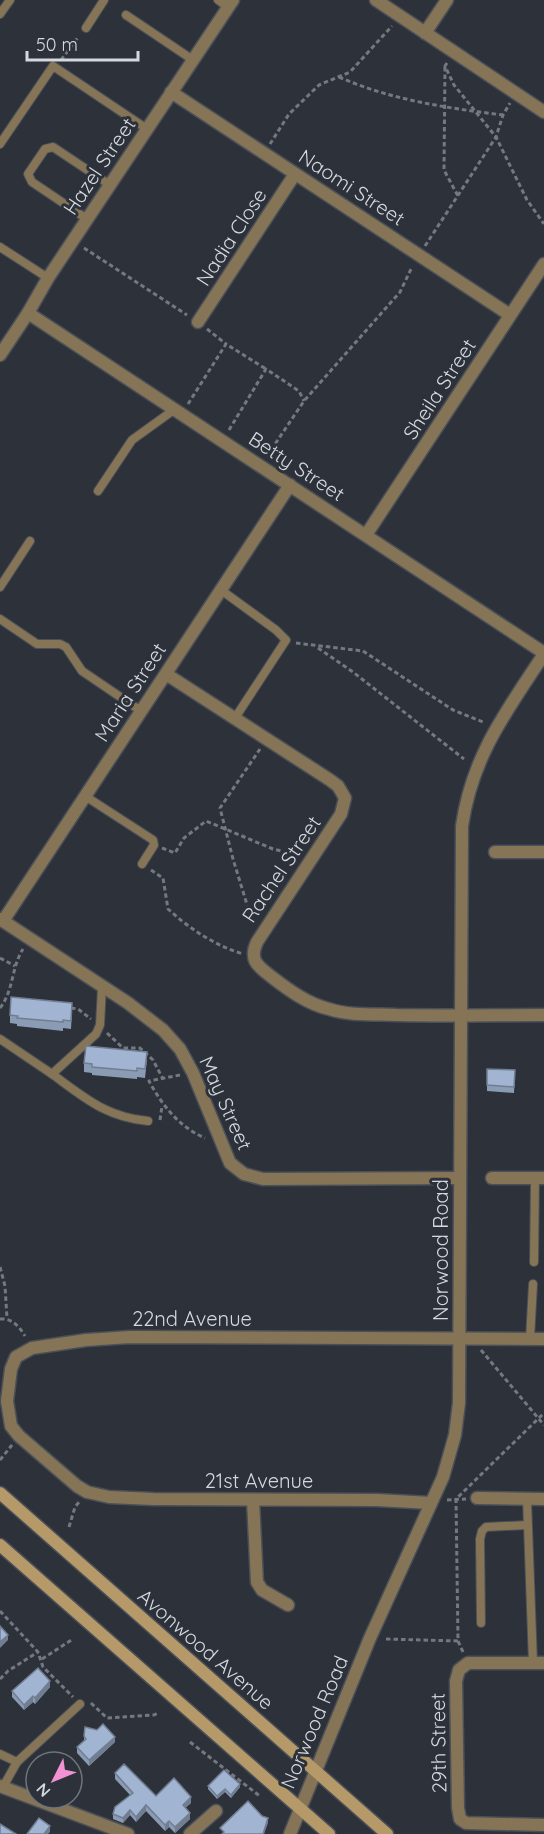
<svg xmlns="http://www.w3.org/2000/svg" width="544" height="1834" viewBox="0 0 544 1834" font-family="Quicksand,sans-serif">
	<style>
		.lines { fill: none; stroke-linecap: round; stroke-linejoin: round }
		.service-casing { stroke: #4a4f58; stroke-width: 10 }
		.minor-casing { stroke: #4a4f58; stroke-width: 15 }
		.tertiary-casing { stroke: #4a4f58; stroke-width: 15 }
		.secondary-casing { stroke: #4a4f58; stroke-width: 15 }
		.path { stroke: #747980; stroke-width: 3; stroke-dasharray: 4.5 3; stroke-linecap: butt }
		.service { stroke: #857456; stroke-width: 8 }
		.minor { stroke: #857456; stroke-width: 12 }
		.tertiary { stroke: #857456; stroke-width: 12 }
		.secondary { stroke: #b59969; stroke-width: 12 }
		.wall { fill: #8a9bb4 }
		.shaded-wall { fill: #717e92 }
		.building { fill: #a1b4d1; stroke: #717e92; stroke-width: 1.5 }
		.labels { text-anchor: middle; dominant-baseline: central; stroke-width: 6; stroke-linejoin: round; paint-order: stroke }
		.street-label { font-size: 20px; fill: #d5d9df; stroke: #2c313a }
	</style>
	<rect width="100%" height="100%" fill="#2c313a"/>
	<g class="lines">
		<defs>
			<g id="service">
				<polyline points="218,0 228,7"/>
				<polyline points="0,14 10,0"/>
				<polyline points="126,15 193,60"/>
				<polyline points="86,28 104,0"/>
				<polyline points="0,144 53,66 147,129"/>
				<polyline points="87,219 32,182 28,174 45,149 53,147 110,185"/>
				<polyline points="0,247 48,278"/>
				<polyline points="98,491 132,440 175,409"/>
				<polyline points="0,587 30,541"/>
				<polyline points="221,590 276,630 286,640 235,718"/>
				<polyline points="0,619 37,644 60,644 66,647 82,671 141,711"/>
				<polyline points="85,796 153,840 154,845 142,864"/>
				<polyline points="0,1039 52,1074 96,1034 100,1025 102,987"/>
				<path d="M 52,1074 C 85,1098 106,1117 148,1121"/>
				<polyline points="534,1262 535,1178"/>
				<polyline points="530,1339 533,1284"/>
				<polyline points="527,1499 533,1663"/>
				<polyline points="481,1623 480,1539 482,1531 486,1527 527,1525"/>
				<polyline points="0,1754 17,1762"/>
				<polyline points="3,1787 17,1762 80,1704"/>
			</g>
			<g id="minor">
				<polyline points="376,0 544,112"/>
				<polyline points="425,33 447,0"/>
				<polyline points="171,92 510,315"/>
				<polyline points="28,313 544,653"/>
				<polyline points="198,322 295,174"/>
				<polyline points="0,355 28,313 48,278 233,0"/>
				<polyline points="366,535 544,264"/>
				<path d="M 166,674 L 330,780 L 338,786 L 345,798 L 341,814 L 257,942 C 248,961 259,967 273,978 C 290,991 308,1004 329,1009 C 350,1016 375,1014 397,1015 C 446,1016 495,1015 544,1015"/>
				<polyline points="495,852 544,852"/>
				<polyline points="0,919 128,1003 163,1030 180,1049 193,1073 230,1163 244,1174 263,1179 460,1178"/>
				<polyline points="3,921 290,485"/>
				<polyline points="492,1178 544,1178"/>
				<polyline points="477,1498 544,1499"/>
				<polyline points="253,1500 257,1582 262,1590 288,1605"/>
				<polyline points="431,1503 377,1500 153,1499 109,1497 87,1492 77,1486 19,1436 11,1426 7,1401 11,1369 16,1357 32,1348 86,1340 130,1337 544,1339"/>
				<polyline points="544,1663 468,1663 459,1670 456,1681 458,1808 460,1819 466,1823 544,1825"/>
				<polyline points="0,1786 128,1834"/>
				<polyline points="190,1834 216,1811"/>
			</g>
			<path id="tertiary" d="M 290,1834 L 370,1638 L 443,1477 L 455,1435 L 459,1403 L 462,826 C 472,756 506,712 544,654"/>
			<g id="secondary">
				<polyline points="0,1493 387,1834"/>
				<polyline points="0,1545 329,1834"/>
			</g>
		</defs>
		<use href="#service" class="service-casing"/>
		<use href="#minor" class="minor-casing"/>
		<use href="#tertiary" class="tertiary-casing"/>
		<use href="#secondary" class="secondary-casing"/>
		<g class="path">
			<polyline points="61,60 79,36"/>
			<polyline points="447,63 445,66 454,85 496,137 527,200 544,224"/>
			<polyline points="445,67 444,170 458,196"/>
			<path d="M 339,77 C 391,100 447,108 503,115"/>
			<polyline points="270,144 289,114 319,85 350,72 392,26"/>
			<polyline points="425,246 496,137 503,115 510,103"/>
			<polyline points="84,248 187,315"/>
			<polyline points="207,329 226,344"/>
			<polyline points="188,404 226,344 266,369"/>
			<polyline points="229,430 266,369 299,391 304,401"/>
			<polyline points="267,456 304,401 400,292 412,267"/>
			<polyline points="296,643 363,651 453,710 483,722"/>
			<polyline points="318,648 353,672 464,759"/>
			<polyline points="162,848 175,853 184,838 206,821 273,849 299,855"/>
			<path d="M 151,870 L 163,878 L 168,909 C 190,929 214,945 243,954"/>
			<polyline points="253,924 233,859 220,808 260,749"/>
			<polyline points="0,958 15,966"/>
			<path d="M 0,1008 C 14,990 11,968 23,949"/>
			<polyline points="71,1008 78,1009 91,1019"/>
			<polyline points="107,1033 123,1048 140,1048 153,1060 163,1079"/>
			<path d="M 180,1075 L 149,1081 C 162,1105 179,1127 205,1138"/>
			<polyline points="160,1120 162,1106"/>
			<polyline points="0,1267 5,1286 7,1318"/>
			<path d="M 0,1319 C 12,1318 19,1326 25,1336"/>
			<polyline points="481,1350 544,1425"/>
			<polyline points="0,1460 12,1445"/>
			<polyline points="447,1500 466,1499"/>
			<polyline points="69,1527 75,1507 80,1501"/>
			<polyline points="0,1611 38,1652 43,1667 73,1697"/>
			<polyline points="386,1639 458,1641"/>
			<polyline points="463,1652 458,1641 456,1499 544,1413"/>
			<polyline points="42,1659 73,1639"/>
			<polyline points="0,1679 8,1671 38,1652"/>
			<polyline points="91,1703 107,1718 154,1715 158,1713"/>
			<polyline points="190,1742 261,1797"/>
		</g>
		<use href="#service" class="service"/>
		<use href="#minor" class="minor"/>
		<use href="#tertiary" class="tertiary"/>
		<use href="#secondary" class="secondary"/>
	</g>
	<g class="wall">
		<polygon points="72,1011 71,1029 63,1028 63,1031 17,1026 17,1024 10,1023 10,1015"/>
		<polygon points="147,1060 145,1078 137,1077 137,1079 92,1075 92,1073 84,1072 84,1063"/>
		<polygon points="487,1069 515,1070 514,1093 487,1091"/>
		<polygon points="50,1687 35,1704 33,1702 24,1710 12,1697 12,1691"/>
		<polygon points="84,1736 115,1742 89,1766 77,1753 77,1747 84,1741"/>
		<polygon points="115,1773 156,1796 191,1803 185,1808 190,1819 175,1833 169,1827 165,1831 146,1811 136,1822 130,1815 123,1823 113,1819 113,1814 130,1795 115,1779"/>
		<polygon points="208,1786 240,1787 231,1798 225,1792 217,1799 208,1789"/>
	</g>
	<g class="shaded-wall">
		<polygon points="8,1635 8,1640 0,1648 0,1642"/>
		<polygon points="50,1681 50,1687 35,1704 35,1698"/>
		<polygon points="33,1696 33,1702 24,1710 24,1705"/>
		<polygon points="115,1737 115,1742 89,1766 89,1760"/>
		<polygon points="240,1784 240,1787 231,1798 231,1795"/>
		<polygon points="225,1789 225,1792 217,1799 217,1796"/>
		<polygon points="191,1797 191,1803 183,1810 183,1805"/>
		<polygon points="146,1805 146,1811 136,1822 136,1817"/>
		<polygon points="130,1810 130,1815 123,1823 123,1818"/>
		<polygon points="190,1813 190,1819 175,1833 175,1827"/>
		<polygon points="268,1818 268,1823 264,1834 263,1834"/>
		<polygon points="169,1821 169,1827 165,1831 165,1825"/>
		<polygon points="50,1826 50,1832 48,1834 44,1834"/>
	</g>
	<g class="building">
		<polygon points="11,997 72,1003 71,1021 63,1020 63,1022 17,1018 18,1016 10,1015"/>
		<polygon points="86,1046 147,1052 145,1069 137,1068 137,1071 92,1067 92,1064 84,1063"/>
		<polygon points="487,1069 515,1070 514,1087 487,1085"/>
		<polygon points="0,1626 8,1635 0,1642"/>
		<polygon points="38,1668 50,1681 35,1698 33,1696 24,1705 12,1691"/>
		<polygon points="103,1724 115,1737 89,1760 77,1747 86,1739 84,1736 85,1727 97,1730"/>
		<polygon points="124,1764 156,1796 174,1778 191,1797 183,1805 190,1813 175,1827 169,1821 165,1825 146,1805 136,1817 130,1810 123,1818 113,1814 115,1807 133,1793 115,1773"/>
		<polygon points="224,1770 240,1784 231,1795 225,1789 217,1796 208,1786"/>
		<polygon points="248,1801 262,1816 268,1818 263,1834 222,1834 224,1832 220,1828"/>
		<polygon points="39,1818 50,1826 44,1834 27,1834"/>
		<polygon points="0,1824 16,1834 0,1834"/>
	</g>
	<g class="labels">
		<g class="street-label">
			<text transform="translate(99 166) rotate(-56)">Hazel Street</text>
			<text transform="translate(352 187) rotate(33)">Naomi Street</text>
			<text transform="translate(231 237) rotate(-57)">Nadia Close</text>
			<text transform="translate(439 389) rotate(-57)">Sheila Street</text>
			<text transform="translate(297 466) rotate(33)">Betty Street</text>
			<text transform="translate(130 692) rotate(-57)">Maria Street</text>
			<text transform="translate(281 869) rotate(-56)">Rachel Street</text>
			<text transform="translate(226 1103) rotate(66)">May Street</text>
			<text transform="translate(440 1250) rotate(-90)">Norwood Road</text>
			<text x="192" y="1318">22nd Avenue</text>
			<text x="259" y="1480">21st Avenue</text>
			<text transform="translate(206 1649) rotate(41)">Avonwood Avenue</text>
			<text transform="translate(314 1722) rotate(-67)">Norwood Road</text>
			<text transform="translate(438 1743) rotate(-91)">29th Street</text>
		</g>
	</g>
	<g transform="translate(54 1780) rotate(227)"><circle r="28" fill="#2c313a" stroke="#70747c" stroke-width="1.5"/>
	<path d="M0-4.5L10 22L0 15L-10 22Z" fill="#f391d5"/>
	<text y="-9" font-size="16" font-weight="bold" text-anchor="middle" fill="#d5d9df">N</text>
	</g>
	<path d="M27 51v9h111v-9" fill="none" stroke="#d5d9df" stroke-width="3"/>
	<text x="36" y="51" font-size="18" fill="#d5d9df" stroke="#2c313a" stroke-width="4.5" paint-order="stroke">50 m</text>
</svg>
